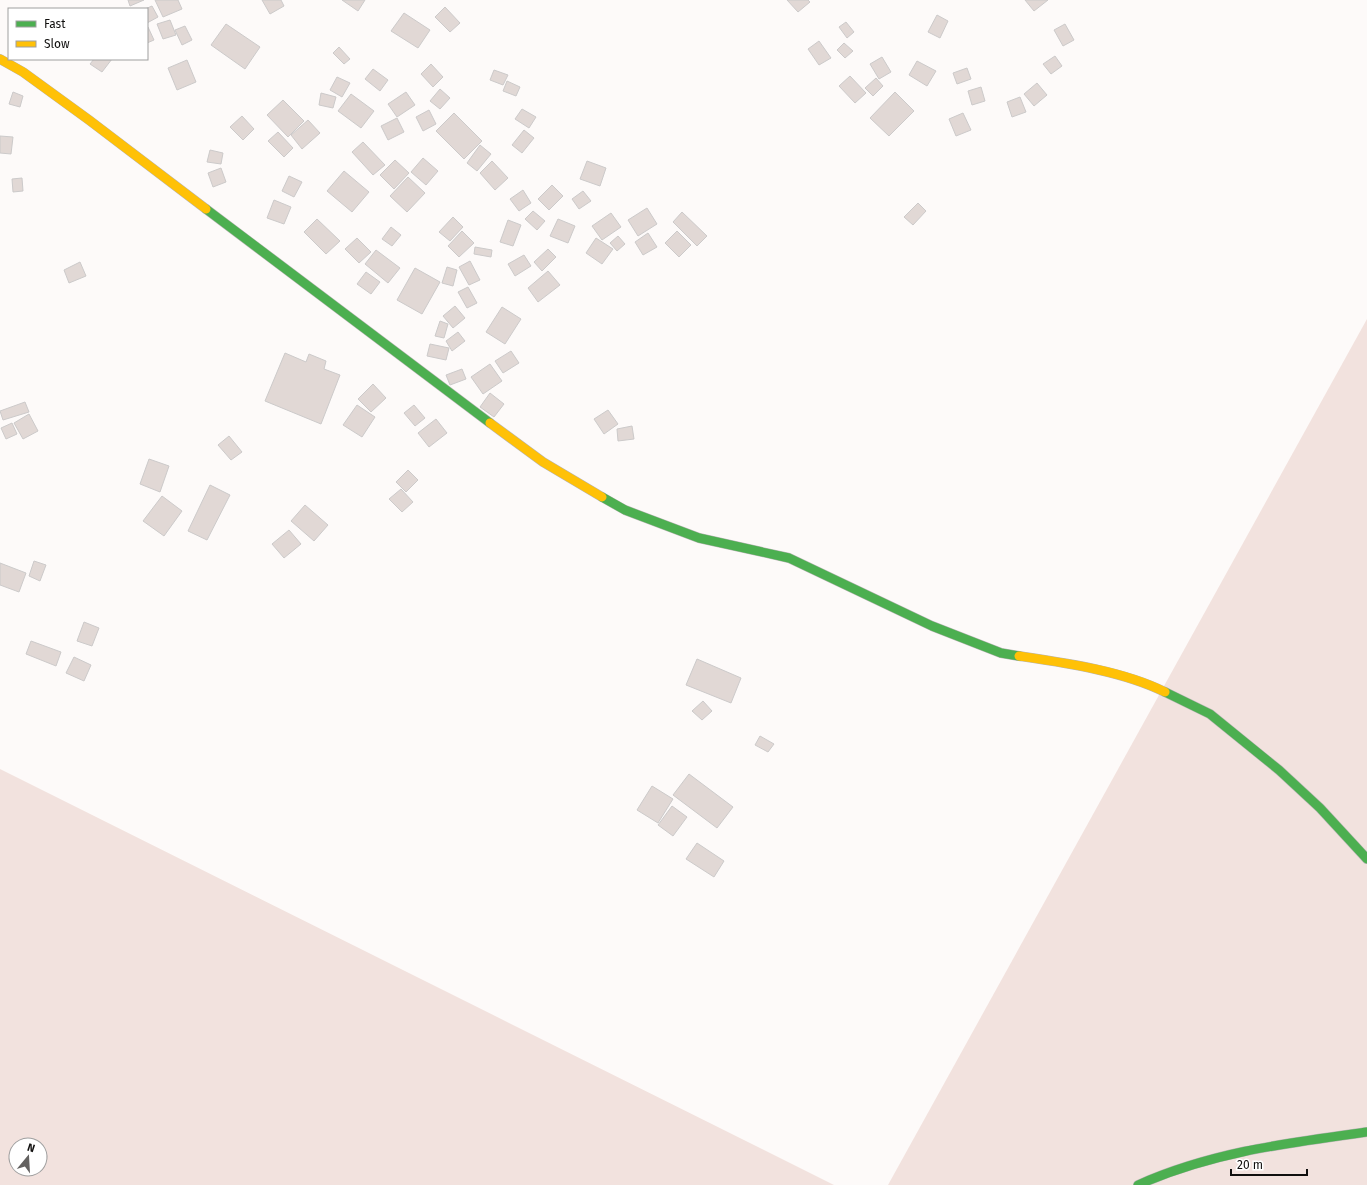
<svg xmlns="http://www.w3.org/2000/svg" width="1367" height="1185" viewBox="0 0 1367 1185" font-family="'Fira Sans',sans-serif">
	<style>
		.green { fill: #f2e2de; fill-rule: evenodd }
		.building { fill: #e1d8d5; stroke: #cccaca }
		.lines { fill: none; stroke-linecap: round; stroke-linejoin: round }
		.fast-casing { stroke: #b6b4b3; stroke-width: 10 }
		.slow-casing { stroke: #b6b4b3; stroke-width: 10 }
		.fast { stroke: #4caf50; stroke-width: 9 }
		.slow { stroke: #ffc107; stroke-width: 9 }
	</style>
	<rect width="100%" height="100%" fill="#fdfaf9"/>
	<g class="green">
		<polygon points="1367,319 1367,1185 888,1185"/>
		<path d="M 0,769 L 834,1185 L 0,1185 ZM 16,1145 L 40,1145 L 40,1169 L 16,1169 Z"/>
	</g>
	<g class="building">
		<polygon points="128,0 144,0 130,6"/>
		<polygon points="155,0 178,0 182,9 163,17"/>
		<polygon points="262,0 281,0 284,6 270,14"/>
		<polygon points="342,0 365,0 358,11"/>
		<polygon points="787,0 808,0 810,2 798,12"/>
		<polygon points="1025,0 1048,0 1034,11"/>
		<polygon points="152,6 158,17 147,23 147,9 145,9"/>
		<polygon points="445,7 460,23 450,32 435,17"/>
		<polygon points="404,13 430,30 418,48 391,31"/>
		<polygon points="937,15 948,21 940,38 928,32"/>
		<polygon points="170,20 176,35 163,39 157,24"/>
		<polygon points="846,22 854,32 847,38 839,27"/>
		<polygon points="226,24 260,47 245,69 211,45"/>
		<polygon points="1065,24 1074,40 1063,46 1054,30"/>
		<polygon points="185,26 192,40 182,45 175,30"/>
		<polygon points="148,27 154,40 147,43 147,28"/>
		<polygon points="819,41 831,58 819,65 808,49"/>
		<polygon points="844,43 853,51 845,58 837,50"/>
		<polygon points="339,47 350,59 344,64 333,53"/>
		<polygon points="1055,56 1062,66 1051,74 1043,64"/>
		<polygon points="882,57 891,72 879,79 870,64"/>
		<polygon points="94,59 112,59 102,72 90,64"/>
		<polygon points="187,60 196,82 177,90 168,68"/>
		<polygon points="917,61 936,71 927,86 909,75"/>
		<polygon points="431,64 443,77 433,87 421,74"/>
		<polygon points="967,68 971,79 957,84 953,73"/>
		<polygon points="373,69 388,80 380,91 365,79"/>
		<polygon points="494,70 508,75 503,85 490,80"/>
		<polygon points="850,76 866,93 855,103 839,86"/>
		<polygon points="337,77 350,83 342,97 330,90"/>
		<polygon points="876,78 883,86 873,96 865,88"/>
		<polygon points="507,81 520,87 516,96 503,91"/>
		<polygon points="1037,83 1047,95 1034,106 1024,94"/>
		<polygon points="981,87 985,101 972,105 968,91"/>
		<polygon points="440,89 450,98 440,109 430,101"/>
		<polygon points="13,92 23,96 20,107 9,104"/>
		<polygon points="406,92 415,105 397,117 388,104"/>
		<polygon points="895,92 914,111 889,136 870,118"/>
		<polygon points="321,93 336,97 333,108 319,105"/>
		<polygon points="351,94 374,111 361,128 338,111"/>
		<polygon points="1020,97 1026,112 1012,117 1007,102"/>
		<polygon points="283,100 304,121 288,137 267,115"/>
		<polygon points="522,109 536,117 529,128 515,119"/>
		<polygon points="429,110 436,124 423,131 416,117"/>
		<polygon points="454,113 482,141 464,159 436,131"/>
		<polygon points="963,113 971,130 956,136 949,119"/>
		<polygon points="242,116 254,129 243,140 230,127"/>
		<polygon points="397,118 404,132 388,140 381,126"/>
		<polygon points="308,120 320,133 302,149 291,135"/>
		<polygon points="524,130 534,138 522,153 512,145"/>
		<polygon points="278,132 293,148 284,157 268,141"/>
		<polygon points="0,136 13,137 11,154 0,153"/>
		<polygon points="363,142 385,165 373,175 352,152"/>
		<polygon points="480,145 491,154 477,171 467,163"/>
		<polygon points="210,150 223,153 221,164 207,162"/>
		<polygon points="423,158 438,171 426,185 411,172"/>
		<polygon points="395,160 409,173 394,189 380,175"/>
		<polygon points="492,161 508,178 495,190 480,173"/>
		<polygon points="587,161 606,168 600,186 580,179"/>
		<polygon points="221,168 226,182 213,187 208,173"/>
		<polygon points="344,171 369,192 352,212 327,191"/>
		<polygon points="289,176 302,182 294,197 282,191"/>
		<polygon points="408,177 425,193 407,212 390,196"/>
		<polygon points="22,178 23,191 13,192 12,179"/>
		<polygon points="552,185 563,196 549,210 538,199"/>
		<polygon points="523,190 531,203 519,211 510,199"/>
		<polygon points="583,191 591,201 579,209 572,199"/>
		<polygon points="274,200 291,207 284,224 267,218"/>
		<polygon points="918,203 926,211 913,225 904,217"/>
		<polygon points="647,208 657,224 638,236 628,220"/>
		<polygon points="533,211 545,221 537,230 525,219"/>
		<polygon points="682,212 707,236 697,246 673,222"/>
		<polygon points="611,213 621,227 602,240 592,226"/>
		<polygon points="453,217 463,227 450,241 439,232"/>
		<polygon points="317,219 340,241 326,254 304,232"/>
		<polygon points="558,219 575,226 568,243 550,236"/>
		<polygon points="508,220 521,225 513,246 500,242"/>
		<polygon points="391,227 401,235 392,246 382,239"/>
		<polygon points="462,231 474,243 459,257 448,246"/>
		<polygon points="677,231 691,245 679,257 665,243"/>
		<polygon points="648,233 657,247 643,255 635,242"/>
		<polygon points="618,236 625,244 617,251 610,243"/>
		<polygon points="357,238 371,252 359,263 345,249"/>
		<polygon points="596,238 613,249 602,264 586,253"/>
		<polygon points="475,247 492,250 491,257 474,254"/>
		<polygon points="548,249 556,257 542,271 534,262"/>
		<polygon points="376,250 400,268 388,283 365,264"/>
		<polygon points="524,255 531,266 515,276 508,264"/>
		<polygon points="470,261 480,280 469,285 459,267"/>
		<polygon points="80,262 86,276 69,283 64,270"/>
		<polygon points="447,267 457,270 453,286 442,283"/>
		<polygon points="415,268 440,282 422,314 397,300"/>
		<polygon points="548,271 560,285 538,302 528,288"/>
		<polygon points="366,272 380,282 371,294 357,284"/>
		<polygon points="468,287 477,303 467,308 458,292"/>
		<polygon points="455,306 465,318 453,328 443,316"/>
		<polygon points="502,307 521,319 505,344 486,332"/>
		<polygon points="440,321 448,324 444,338 435,336"/>
		<polygon points="458,332 465,341 452,351 446,341"/>
		<polygon points="430,344 449,348 446,360 427,356"/>
		<polygon points="511,351 519,363 503,373 495,361"/>
		<polygon points="285,353 306,362 309,354 326,361 324,369 340,375 321,424 265,401"/>
		<polygon points="490,364 502,381 483,394 471,377"/>
		<polygon points="462,369 466,379 450,385 446,375"/>
		<polygon points="373,384 386,398 371,412 358,399"/>
		<polygon points="490,393 504,404 494,417 480,407"/>
		<polygon points="25,402 29,412 3,420 0,411"/>
		<polygon points="357,405 375,417 362,437 343,425"/>
		<polygon points="414,405 425,418 415,426 404,413"/>
		<polygon points="608,410 618,424 604,434 594,419"/>
		<polygon points="29,414 38,431 23,439 14,423"/>
		<polygon points="436,419 447,433 429,447 418,433"/>
		<polygon points="12,423 17,434 6,439 1,428"/>
		<polygon points="632,426 634,439 618,441 617,429"/>
		<polygon points="229,436 242,452 231,460 218,445"/>
		<polygon points="149,459 169,466 160,492 140,484"/>
		<polygon points="408,470 418,480 406,492 396,482"/>
		<polygon points="210,485 230,495 207,540 188,531"/>
		<polygon points="401,489 413,502 402,512 389,499"/>
		<polygon points="162,496 182,511 164,536 143,521"/>
		<polygon points="305,505 328,525 314,541 291,521"/>
		<polygon points="289,530 301,544 284,558 272,544"/>
		<polygon points="34,561 46,565 40,581 29,576"/>
		<polygon points="0,563 26,573 19,592 0,585"/>
		<polygon points="84,622 99,628 92,646 77,641"/>
		<polygon points="31,641 61,652 56,666 26,654"/>
		<polygon points="74,657 91,665 84,681 66,673"/>
		<polygon points="697,659 741,678 731,703 686,685"/>
		<polygon points="703,701 712,711 702,720 692,711"/>
		<polygon points="760,736 774,744 768,752 755,745"/>
		<polygon points="689,774 733,807 717,828 673,795"/>
		<polygon points="652,786 673,799 658,823 637,810"/>
		<polygon points="672,806 687,817 673,836 658,825"/>
		<polygon points="697,843 724,861 714,877 686,859"/>
	</g>
	<g class="lines">
		<defs>
			<g id="fast">
				<polyline points="206,209 490,423"/>
				<polyline points="602,497 625,510 699,538 789,558 932,626 1001,653 1019,656"/>
				<polyline points="1165,692 1210,714 1279,770 1320,808 1367,859"/>
				<path d="M 1138,1185 C 1212,1152 1287,1143 1367,1132"/>
			</g>
			<g id="slow">
				<polyline points="0,59 23,72 89,120 206,209"/>
				<polyline points="490,423 543,462 602,497"/>
				<path d="M 1019,656 C 1066,663 1123,671 1165,692"/>
			</g>
		</defs>
		<use href="#fast" class="fast-casing"/>
		<use href="#slow" class="slow-casing"/>
		<use href="#fast" class="fast"/>
		<use href="#slow" class="slow"/>
	</g>
	<rect x="8" y="8" width="140" height="52" fill="#ffffff" stroke="#9f9f9f"/>
	<rect x="16" y="21" width="20" height="6" fill="#4caf50" stroke="#9f9f9f"/>
	<text x="44" y="28" font-size="12" fill="#100f0e">Fast</text>
	<rect x="16" y="41" width="20" height="6" fill="#ffc107" stroke="#9f9f9f"/>
	<text x="44" y="48" font-size="12" fill="#100f0e">Slow</text>
	<g transform="translate(28 1157) rotate(18)"><circle r="19" fill="#ffffff" stroke="#9f9f9f"/>
	<path d="M0-3L7 15L0 10L-7 15Z" fill="#636160"/>
	<text y="-6" font-size="11" font-weight="bold" text-anchor="middle" fill="#100f0e">N</text>
	</g>
	<path d="M1231 1169v6h76v-6" fill="none" stroke="#100f0e" stroke-width="2"/>
	<text x="1237" y="1169" font-size="12" fill="#100f0e" stroke="#ffffff" stroke-width="3" paint-order="stroke">20 m</text>
</svg>
